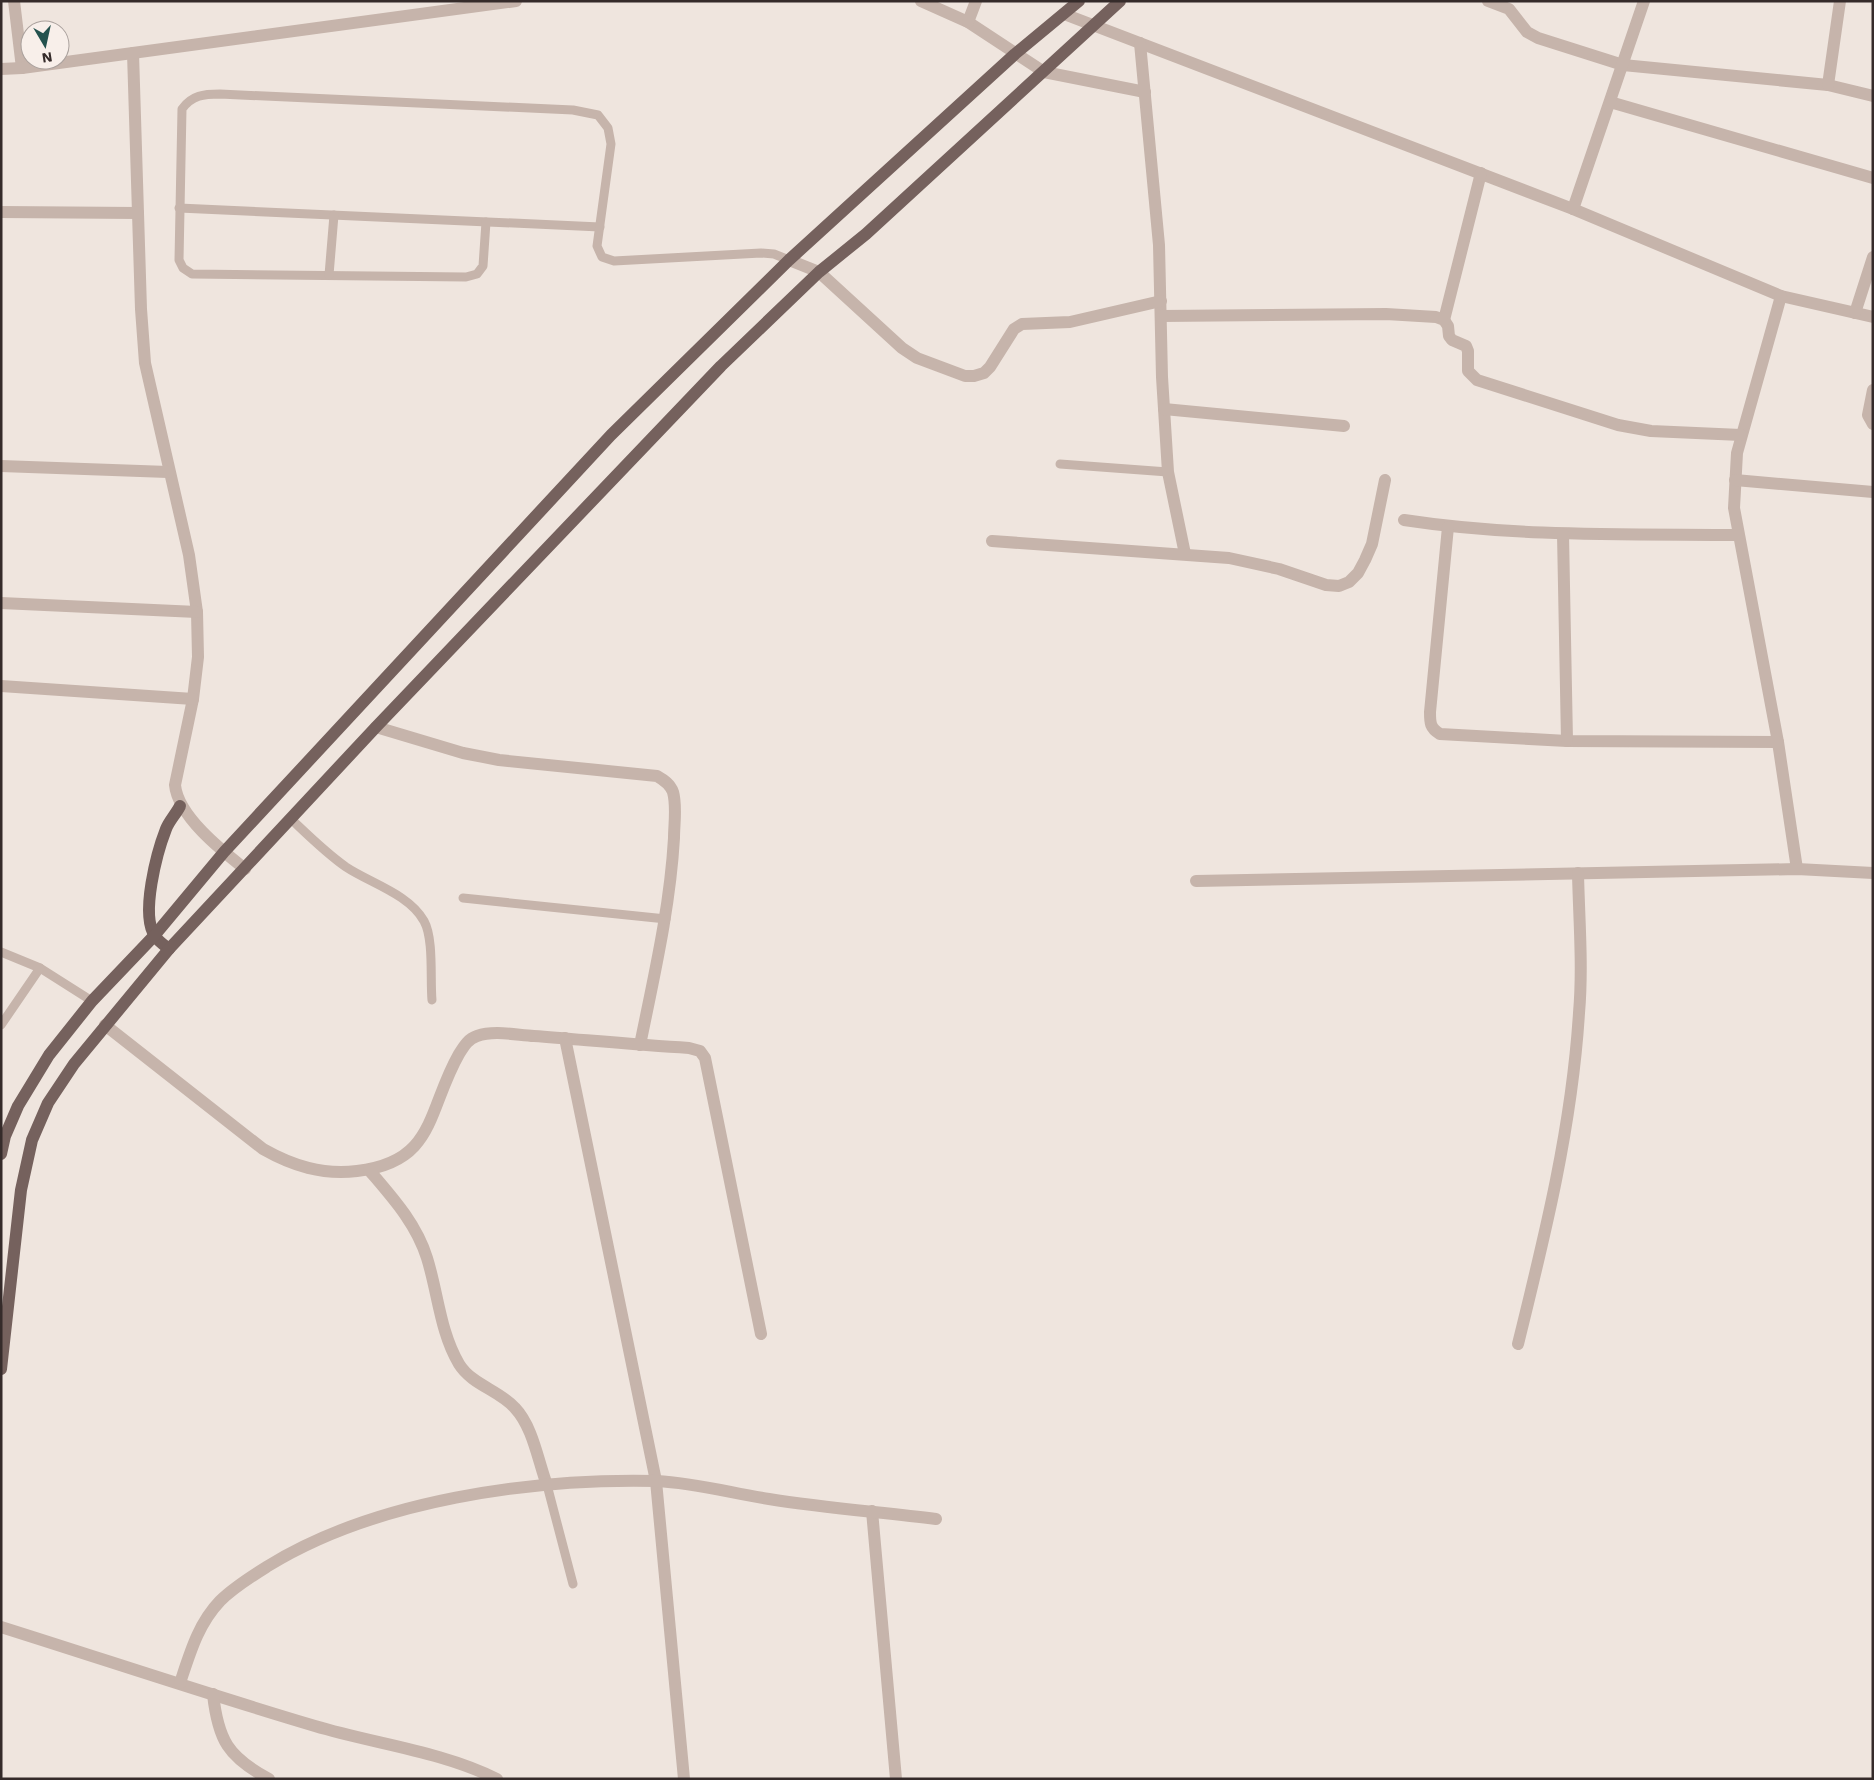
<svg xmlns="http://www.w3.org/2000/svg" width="1874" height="1780" viewBox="0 0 1874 1780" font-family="'Work Sans',sans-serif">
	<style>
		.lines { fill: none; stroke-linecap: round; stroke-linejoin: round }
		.lane { stroke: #c6b4ab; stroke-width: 9 }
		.street { stroke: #c6b4ab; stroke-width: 12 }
		.primary { stroke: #75615d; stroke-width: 12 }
	</style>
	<rect width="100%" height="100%" fill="#efe5de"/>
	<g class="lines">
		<g class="lane">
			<polyline points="179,208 600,227"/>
			<path d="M 486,222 L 483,266 L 477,274 L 466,277 L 192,274 L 183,268 L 179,260 L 182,109 C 192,95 204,94 220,94 L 573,110 L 598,115 L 608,128 L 611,144 L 597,246 L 602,257 L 614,261 L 761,253 L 774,254 L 789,260"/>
			<polyline points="329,275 334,215"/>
			<polyline points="1060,464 1168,472"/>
			<path d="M 291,819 C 309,836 326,853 346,867 C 370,883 409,894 424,921 C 434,939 430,979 432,1000"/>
			<polyline points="463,898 666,919"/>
			<polyline points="1,952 40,968 92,1001"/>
			<polyline points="1,1025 40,968"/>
			<polyline points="547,1485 573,1584"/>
		</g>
		<g class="street">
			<polyline points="14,1 22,68"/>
			<polyline points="921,1 968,22 1044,72 1145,92"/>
			<polyline points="1488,1 1509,9 1527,32 1538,38 1623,65 1828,85 1873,96"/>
			<polyline points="1064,14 1573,209 1781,296 1873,317"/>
			<polyline points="968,22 976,1"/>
			<polyline points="1140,43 1159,245 1162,377 1168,472 1185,554"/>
			<path d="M 133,53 L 141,309 L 145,363 L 189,555 L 197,612 L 198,657 L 193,699 L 175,785 C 178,816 221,850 245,869"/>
			<polyline points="1,69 22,68 516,1"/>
			<polyline points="1828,85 1840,1"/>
			<polyline points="1610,102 1873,178"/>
			<polyline points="1573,209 1644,1"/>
			<polyline points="1,212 138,213"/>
			<polyline points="789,260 819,272 902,348 917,358 965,376 974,376 984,373 990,367 1014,329 1022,324 1070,322 1161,301"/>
			<polyline points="1781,296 1737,453 1734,508 1778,742 1797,869"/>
			<polyline points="1855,313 1873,257"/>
			<polyline points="1161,316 1386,314 1436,317 1444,320 1448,326 1449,336 1452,340 1466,346 1468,351 1468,371 1477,380 1618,425 1651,431 1741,435"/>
			<polyline points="1444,320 1481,173"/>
			<polyline points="1873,390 1868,415 1873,424"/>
			<polyline points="1164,409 1344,426"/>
			<polyline points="1,466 168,472"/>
			<polyline points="1735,480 1873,492"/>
			<path d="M 1404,520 C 1515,537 1626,534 1738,535"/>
			<path d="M 1448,527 L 1430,712 C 1430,723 1430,728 1440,734 L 1567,741 L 1778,742"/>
			<polyline points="1563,534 1567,741"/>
			<polyline points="992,541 1229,558 1279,569 1326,585 1339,586 1349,582 1358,573 1365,560 1372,544 1385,480"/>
			<polyline points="1,603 197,612"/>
			<polyline points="1,686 193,699"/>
			<path d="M 376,727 L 463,753 L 499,760 L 657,776 C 664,780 670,784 673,792 C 677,806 674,824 674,838 C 670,908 654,976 640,1045"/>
			<polyline points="1196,881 1797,869 1873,873"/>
			<path d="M 105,1025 L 263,1149 C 293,1166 322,1175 357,1171 C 436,1162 427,1110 459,1054 C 464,1046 468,1039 477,1036 C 494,1030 516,1035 534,1036 C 586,1040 637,1045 689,1048 L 700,1051 L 705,1058 L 761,1334"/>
			<polyline points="565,1038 656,1481 684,1779"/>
			<path d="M 369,1170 C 392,1197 416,1223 427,1258 C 438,1293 440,1332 459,1364 C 472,1385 499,1390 515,1408 C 533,1427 538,1461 547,1485"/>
			<path d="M 1518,1344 C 1545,1235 1572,1126 1579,1013 C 1583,967 1579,920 1578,873"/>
			<polyline points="872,1511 896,1779"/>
			<path d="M 1,1627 C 106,1660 210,1695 315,1726 C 375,1744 441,1751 497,1779"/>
			<path d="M 180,1683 C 190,1653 198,1624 220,1601 C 234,1587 252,1576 268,1566 C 375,1500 532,1478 657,1481 C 695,1483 731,1493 769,1499 C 824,1508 880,1512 936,1519"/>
			<path d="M 213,1694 C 218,1740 228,1757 269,1779"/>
		</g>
		<g class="primary">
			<path d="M 169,949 C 164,945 158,941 155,936 C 140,915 157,852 166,829 C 169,821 176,814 180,806"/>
			<polyline points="1,1154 5,1136 18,1106 49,1055 92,1001 154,936 224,852 611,435 789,260 1015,54 1079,1"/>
			<polyline points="1,1369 21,1190 32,1140 48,1103 74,1064 169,949 376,727 721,366 819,272 866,234 1120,1"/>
		</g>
	</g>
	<rect width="1874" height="1780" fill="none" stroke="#352b2a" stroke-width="5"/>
	<g transform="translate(45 45) rotate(171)"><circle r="24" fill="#f8efea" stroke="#aaa19d"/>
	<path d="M0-4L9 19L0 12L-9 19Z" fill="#24524e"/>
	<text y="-8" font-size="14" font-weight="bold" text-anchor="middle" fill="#352b2a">N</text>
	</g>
</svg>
